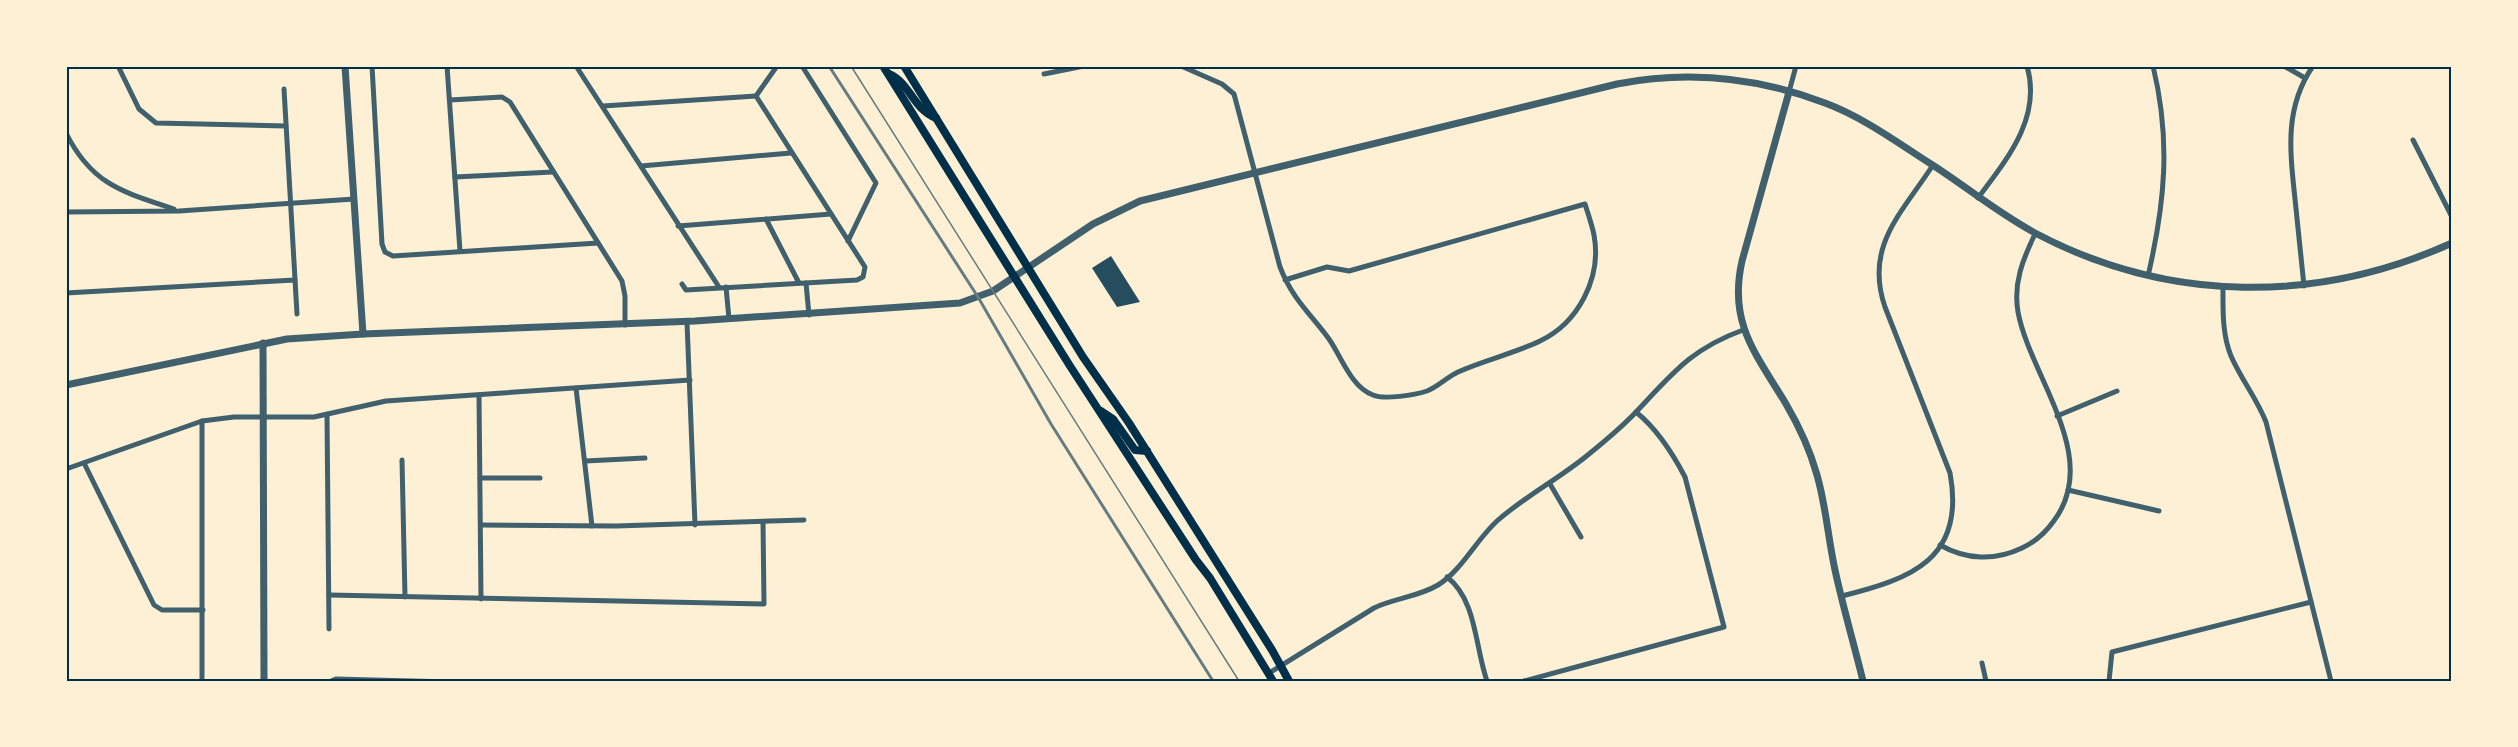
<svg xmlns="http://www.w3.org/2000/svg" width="2518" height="747" viewBox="0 0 2518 747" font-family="Commissioner,sans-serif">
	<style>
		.building { fill: #264d5e }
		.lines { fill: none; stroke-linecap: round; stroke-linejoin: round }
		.service { stroke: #3f606c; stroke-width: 3 }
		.minor { stroke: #3f606c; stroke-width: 5 }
		.tertiary { stroke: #3f606c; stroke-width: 7 }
		.secondary { stroke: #003049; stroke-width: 8 }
		.tram { stroke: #657d81; stroke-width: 1.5 }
		.rail { stroke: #657d81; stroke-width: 3 }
		.neatline { fill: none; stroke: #003049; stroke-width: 2 }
	</style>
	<rect width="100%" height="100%" fill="#fdf0d5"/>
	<polygon class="building" points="1111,256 1140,302 1117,307 1092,268"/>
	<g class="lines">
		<polyline class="service" points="329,681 336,678 450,681"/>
		<g class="minor">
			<polyline points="118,66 139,109 156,123 286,126"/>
			<polyline points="372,66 382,244 385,252 393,256 598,243"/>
			<polyline points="447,66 460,251"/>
			<polyline points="576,66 719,287"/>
			<polyline points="802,66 876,183 848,241"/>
			<path d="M 1181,66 L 1222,84 L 1234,94 L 1280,267 C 1293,300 1309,312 1329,339 C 1341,356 1351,387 1373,395 C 1384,400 1415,395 1427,391 C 1438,387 1447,377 1458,372 C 1484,360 1513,354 1540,341 C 1578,323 1602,278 1594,235 C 1592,225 1588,214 1585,204 L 1349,271 L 1327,267 L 1285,280"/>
			<polyline points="2284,66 2305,78"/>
			<polyline points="1044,74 1084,66"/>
			<polyline points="284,89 297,314"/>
			<polyline points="1789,92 1796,66"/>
			<polyline points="450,100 502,97 510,102 622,281 625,296 625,325"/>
			<polyline points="603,106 756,96"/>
			<path d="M 66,133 C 92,185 123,192 174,209"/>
			<polyline points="2413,140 2452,217"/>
			<polyline points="641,166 791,153"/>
			<polyline points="455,177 553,172"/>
			<path d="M 1978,198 C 2007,159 2042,118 2027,66"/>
			<polyline points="66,212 179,211 354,199"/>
			<polyline points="766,219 799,283"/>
			<polyline points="678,226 831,214"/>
			<path d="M 2148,276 C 2165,203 2171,140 2153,66"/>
			<polyline points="806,283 809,315"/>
			<polyline points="682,284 686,290 857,280 863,277 865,267 756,96 777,66"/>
			<path d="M 2304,286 C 2301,257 2298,228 2295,199 C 2290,151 2284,108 2313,66"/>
			<polyline points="726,287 729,319"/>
			<path d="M 2223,287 C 2223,310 2222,334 2231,356 C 2241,379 2257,399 2266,422 L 2331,681"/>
			<polyline points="66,293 295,280"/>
			<polyline points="687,322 695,525"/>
			<polyline points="576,388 592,526"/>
			<polyline points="479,395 481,599"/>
			<polyline points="327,414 329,629"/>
			<polyline points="2057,416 2117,391"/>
			<polyline points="402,460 405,597"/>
			<polyline points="585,461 645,458"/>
			<polyline points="84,463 154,605 162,610 203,610"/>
			<polyline points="66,469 202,421 234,417 314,417 386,401 690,380"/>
			<polyline points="480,478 540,478"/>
			<polyline points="1550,484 1581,537"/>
			<polyline points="2068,490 2159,511"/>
			<polyline points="481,525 616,526 804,520"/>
			<path d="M 1940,545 C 1966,560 1995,561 2022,548 C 2035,542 2045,533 2053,522 C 2103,458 2030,377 2018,312 C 2013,283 2023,259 2035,234"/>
			<path d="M 1447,577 C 1477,600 1475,648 1487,681"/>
			<polyline points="329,595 764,604 763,522"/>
			<path d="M 1842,596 C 1911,579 1966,559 1950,473 L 1885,307 C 1864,246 1902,213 1933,165"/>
			<polyline points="1982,663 1986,681"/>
			<path d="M 1269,673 L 1374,608 C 1395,598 1418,597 1438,585 C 1462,570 1476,540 1497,521 C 1525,496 1559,479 1589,454 C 1605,441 1622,427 1636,412 C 1673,373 1691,349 1743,330"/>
			<polyline points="202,681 202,421"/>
			<path d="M 1524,681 L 1724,627 L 1685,477 C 1673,454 1656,428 1636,412"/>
			<polyline points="2109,681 2112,652 2311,602"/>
		</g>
		<g class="tertiary">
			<polyline points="345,66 363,334"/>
			<path d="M 1789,92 L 1742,261 C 1728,323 1756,354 1786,404 C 1799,426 1810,450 1817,475 C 1826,506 1828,538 1835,570 C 1843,607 1854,644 1863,681"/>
			<polyline points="263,343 264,681"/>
			<path d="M 66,385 L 287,339 L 363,334 L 695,321 L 960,303 L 993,291 L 1093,224 L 1140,201 L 1617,84 C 1689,70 1757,77 1825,103 C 1863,117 1898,143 1931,164 C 1967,187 1999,214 2037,234 C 2169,303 2317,304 2452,243"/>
		</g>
		<g class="secondary">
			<polyline points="883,66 1070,366 1196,560 1210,578 1273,681"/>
			<polyline points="904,66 1083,357 1129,423 1272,650 1289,681"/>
			<path d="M 889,74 C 910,83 913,109 936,118"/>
			<polyline points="1101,411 1113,419 1135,450 1147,451"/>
		</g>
		<polyline class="tram" points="851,66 1239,681"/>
		<polyline class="rail" points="829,66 978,297 1051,424 1213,681"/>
	</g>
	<rect width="2518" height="747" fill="none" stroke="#fdf0d5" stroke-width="135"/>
	<rect x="68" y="68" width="2382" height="612" class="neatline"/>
</svg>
